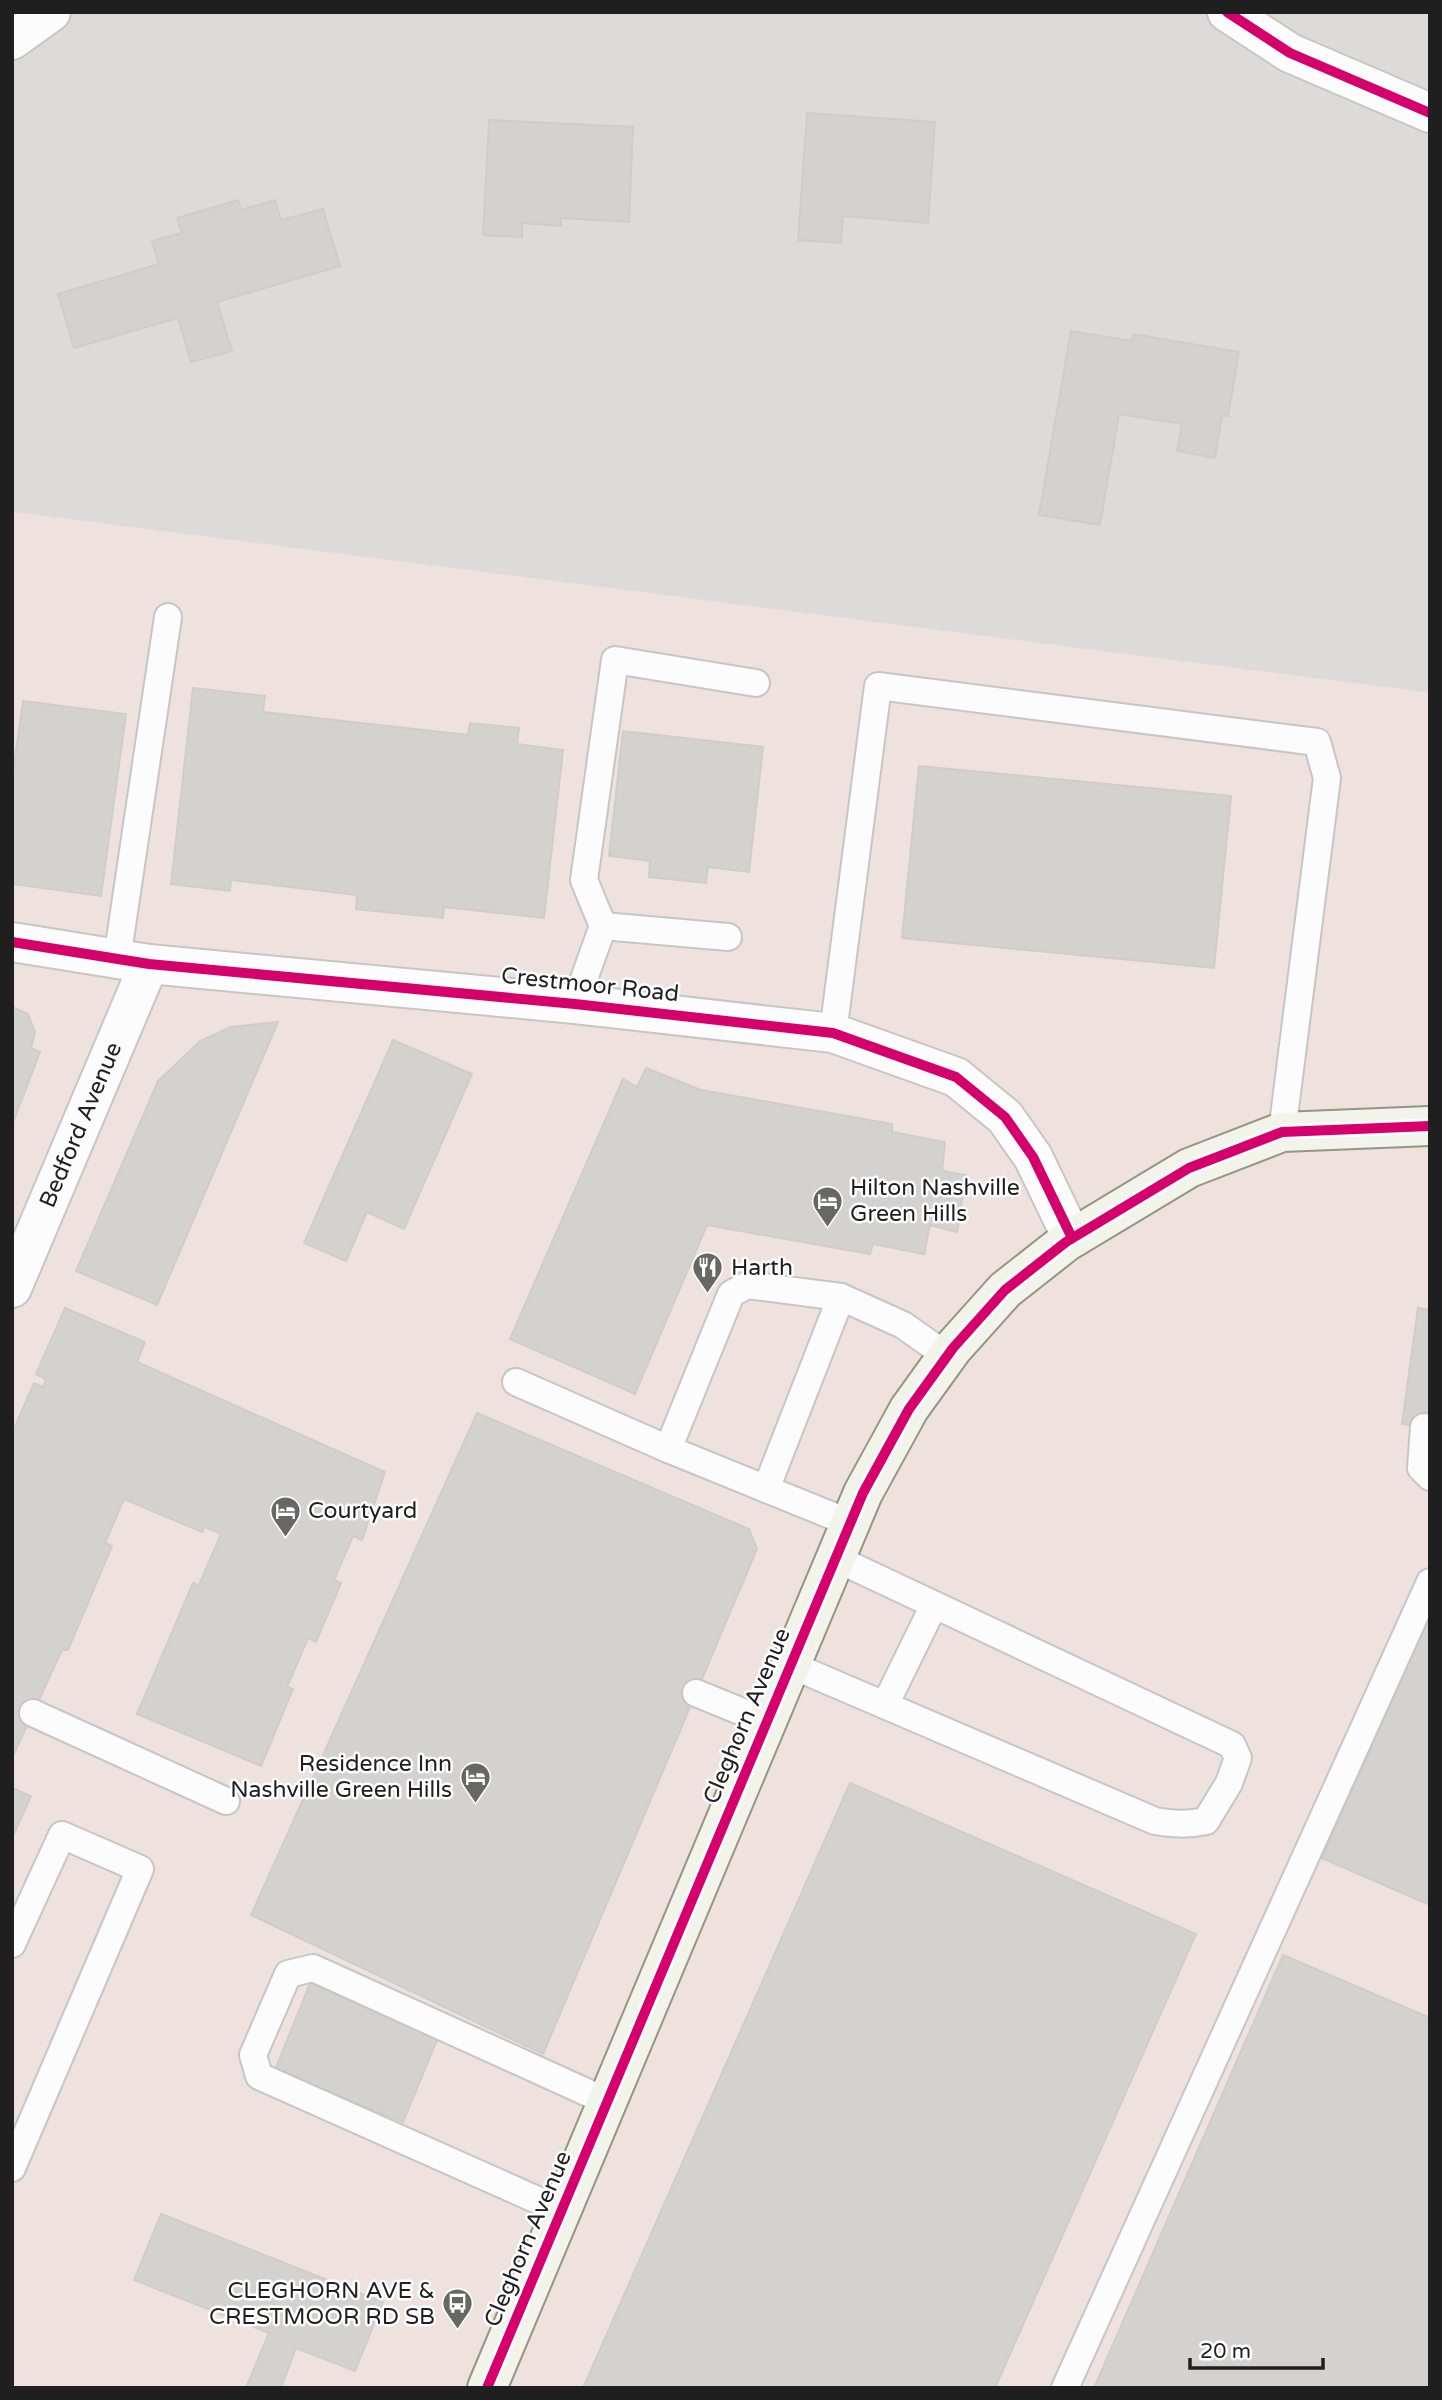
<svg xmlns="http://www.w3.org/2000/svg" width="1442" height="2400" viewBox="0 0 1442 2400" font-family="'Varela Round',sans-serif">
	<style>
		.residential { fill: #dcdbd9 }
		.commercial { fill: #efe1dd }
		.building { fill: #d4d2ce; stroke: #d0cdc9; stroke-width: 2 }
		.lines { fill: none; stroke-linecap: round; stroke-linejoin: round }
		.lane-casing { stroke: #c6c6c4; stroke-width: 30 }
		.street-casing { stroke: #c6c6c4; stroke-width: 42 }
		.secondary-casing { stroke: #939780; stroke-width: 42 }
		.lane { stroke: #fcfcfc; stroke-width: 26 }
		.street { stroke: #fcfcfc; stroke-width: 38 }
		.secondary { stroke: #f2f4eb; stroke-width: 38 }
		.cycleway-casing { stroke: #fff; stroke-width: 15 }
		.cycleway { stroke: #d6006c; stroke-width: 10 }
		.labels { text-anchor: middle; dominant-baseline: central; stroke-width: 5; stroke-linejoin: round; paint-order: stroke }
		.street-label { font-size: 23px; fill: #1f1f1f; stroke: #fff }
		.poi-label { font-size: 23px; fill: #1f1f1f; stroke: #fff; text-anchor: start }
	</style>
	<rect width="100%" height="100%" fill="#edece8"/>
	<polygon class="residential" points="12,12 1430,12 1430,693 12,512"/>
	<polygon class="commercial" points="12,512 1430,693 1430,2388 12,2388"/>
	<g class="building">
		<polygon points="807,113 935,122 928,223 843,216 841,243 798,240"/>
		<polygon points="489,120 633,127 629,222 561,218 561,226 522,223 522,237 483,235"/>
		<polygon points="238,200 241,210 275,200 281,220 323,209 340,266 217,302 232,351 191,362 178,318 74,348 58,294 159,264 152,241 182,233 177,218"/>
		<polygon points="1071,331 1132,341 1133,334 1239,352 1228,416 1222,415 1215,458 1177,451 1182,424 1119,414 1100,525 1039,515"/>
		<polygon points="193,688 265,696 263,712 468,735 470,723 519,728 517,744 563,750 544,918 444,907 443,918 356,909 357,895 231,880 230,891 171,884"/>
		<polygon points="23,701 126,714 101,896 12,884 12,779"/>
		<polygon points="623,731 763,747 749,872 708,867 706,883 649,877 650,861 609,856"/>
		<polygon points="919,766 1231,796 1214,968 902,938"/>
		<polygon points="12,1007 28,1014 35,1032 31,1048 40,1052 12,1125"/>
		<polygon points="278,1022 157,1305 76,1271 158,1081 200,1041 231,1027"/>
		<polygon points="393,1040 472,1074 404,1229 367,1212 346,1261 304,1243"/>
		<polygon points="646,1068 701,1090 892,1124 892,1132 945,1142 942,1171 966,1175 957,1232 930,1225 924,1254 873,1244 870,1254 707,1225 635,1394 510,1339 623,1079 637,1087"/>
		<polygon points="65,1308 145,1342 137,1362 385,1472 362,1540 353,1536 334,1580 341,1583 316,1642 308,1638 287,1687 293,1689 261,1766 137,1714 193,1583 199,1585 221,1534 205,1527 202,1532 124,1499 105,1543 112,1546 68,1650 62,1650 12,1758 12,1433 34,1383 43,1387 46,1379 36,1374"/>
		<polygon points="1418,1308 1430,1310 1430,1428 1402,1424"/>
		<polygon points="477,1413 749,1529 757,1549 543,2054 251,1915"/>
		<polygon points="1430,1615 1430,1905 1322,1858"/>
		<polygon points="1430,1615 1430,1905 1322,1858"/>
		<polygon points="850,1783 1196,1934 995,2388 583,2388"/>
		<polygon points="12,1788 31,1796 12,1838"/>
		<polygon points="1283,1955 1430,2018 1430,2388 1094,2388"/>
		<polygon points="311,1981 440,2033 403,2122 275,2070"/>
		<polygon points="161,2214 383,2302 355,2371 296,2348 281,2388 246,2388 269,2333 134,2280"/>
	</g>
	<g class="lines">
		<defs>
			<g id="lane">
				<polyline points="603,926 728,937"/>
				<polyline points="117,959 168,617"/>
				<polyline points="575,1004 603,926 584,880 615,660 756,683"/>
				<polyline points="833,1033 878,686 1317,742 1327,778 1282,1132"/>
				<polyline points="516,1382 668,1449"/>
				<polyline points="1424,1427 1421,1468 1430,1477"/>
				<polyline points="766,1489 841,1297"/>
				<polyline points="850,1523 668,1449 731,1294 747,1285 841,1297 903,1325 947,1356"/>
				<path d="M 791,1665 L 1155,1821 C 1173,1824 1187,1825 1206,1821 L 1229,1783 L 1238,1758 L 1232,1745 L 835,1558"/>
				<polyline points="696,1693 767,1722"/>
				<polyline points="885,1705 934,1605"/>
				<polyline points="33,1713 226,1801"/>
				<polyline points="12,1944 62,1835 140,1869 12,2168"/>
				<polyline points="562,2211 259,2076 253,2055 288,1974 313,1968 608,2102"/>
				<polyline points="1065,2388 1430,1582"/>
			</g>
			<g id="street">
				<polyline points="1227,12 1290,53 1430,113"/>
				<polyline points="12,40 51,12"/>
				<polyline points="12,942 149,964 575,1004 833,1033 956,1077 1005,1117 1033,1157 1072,1238"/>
				<path id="s1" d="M 12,1288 L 149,964"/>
			</g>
			<polyline id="secondary" points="487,2388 863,1493 909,1409 953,1348 1005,1290 1066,1242 1189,1168 1282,1132 1430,1126"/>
		</defs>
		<use href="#lane" class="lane-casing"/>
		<use href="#street" class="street-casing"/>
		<use href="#secondary" class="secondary-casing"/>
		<use href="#lane" class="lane"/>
		<use href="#street" class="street"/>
		<use href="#secondary" class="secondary"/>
		<defs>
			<g id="cycleway">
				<polyline points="1227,12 1290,53 1430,113"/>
				<polyline points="12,942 149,964 575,1004 833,1033 956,1077 1005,1117 1033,1157 1072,1238"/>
				<polyline points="487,2388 863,1493 909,1409 953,1348 1005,1290 1066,1242 1189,1168 1282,1132 1430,1126"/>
			</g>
		</defs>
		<use href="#cycleway" class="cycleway-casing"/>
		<use href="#cycleway" class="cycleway"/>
	</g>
	<defs>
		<symbol id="hotel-pin" viewBox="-11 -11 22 30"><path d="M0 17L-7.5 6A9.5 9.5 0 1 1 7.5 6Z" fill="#676765" stroke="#fff"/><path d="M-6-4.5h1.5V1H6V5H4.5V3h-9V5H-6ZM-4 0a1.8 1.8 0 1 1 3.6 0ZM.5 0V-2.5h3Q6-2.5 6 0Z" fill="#fff"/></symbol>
		<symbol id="restaurant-pin" viewBox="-11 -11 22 30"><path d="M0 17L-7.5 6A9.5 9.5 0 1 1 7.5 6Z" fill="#676765" stroke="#fff"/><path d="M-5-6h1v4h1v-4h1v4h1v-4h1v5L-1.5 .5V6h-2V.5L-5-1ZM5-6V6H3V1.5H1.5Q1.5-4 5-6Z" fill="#fff"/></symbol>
		<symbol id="bus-pin" viewBox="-11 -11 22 30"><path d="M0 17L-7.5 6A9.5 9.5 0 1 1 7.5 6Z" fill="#676765" stroke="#fff"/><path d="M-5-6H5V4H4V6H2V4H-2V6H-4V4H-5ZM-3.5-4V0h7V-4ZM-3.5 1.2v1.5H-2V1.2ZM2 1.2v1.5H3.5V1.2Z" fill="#fff"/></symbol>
	</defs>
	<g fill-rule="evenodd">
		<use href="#hotel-pin" x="810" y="1184" width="35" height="47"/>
		<use href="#restaurant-pin" x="690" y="1250" width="35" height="47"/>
		<use href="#hotel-pin" x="268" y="1494" width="35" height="47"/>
		<use href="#hotel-pin" x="458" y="1760" width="35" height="47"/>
		<use href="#bus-pin" x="440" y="2286" width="35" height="47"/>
	</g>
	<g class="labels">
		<g class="street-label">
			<text transform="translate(590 985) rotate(6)">Crestmoor Road</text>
			<text stroke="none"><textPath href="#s1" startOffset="177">Bedford Avenue</textPath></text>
			<text transform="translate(747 1716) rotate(-67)">Cleghorn Avenue</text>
			<text transform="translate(528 2239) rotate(-67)">Cleghorn Avenue</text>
		</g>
		<g class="poi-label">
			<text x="850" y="1188">Hilton Nashville<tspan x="850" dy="26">Green Hills</tspan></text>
			<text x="731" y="1268">Harth</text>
			<text x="308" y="1511">Courtyard</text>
			<text x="452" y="1764" text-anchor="end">Residence Inn<tspan x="452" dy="26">Nashville Green Hills</tspan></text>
			<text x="435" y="2291" text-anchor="end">CLEGHORN AVE &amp;<tspan x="435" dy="26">CRESTMOOR RD SB</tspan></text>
		</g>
	</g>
	<rect width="1442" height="2400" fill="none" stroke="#1f1f1f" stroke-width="28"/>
	<path d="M1190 2358v10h133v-10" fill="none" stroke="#1f1f1f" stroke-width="3.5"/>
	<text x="1200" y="2358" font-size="21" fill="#1f1f1f" stroke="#ffffff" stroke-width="5" paint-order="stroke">20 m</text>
</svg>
